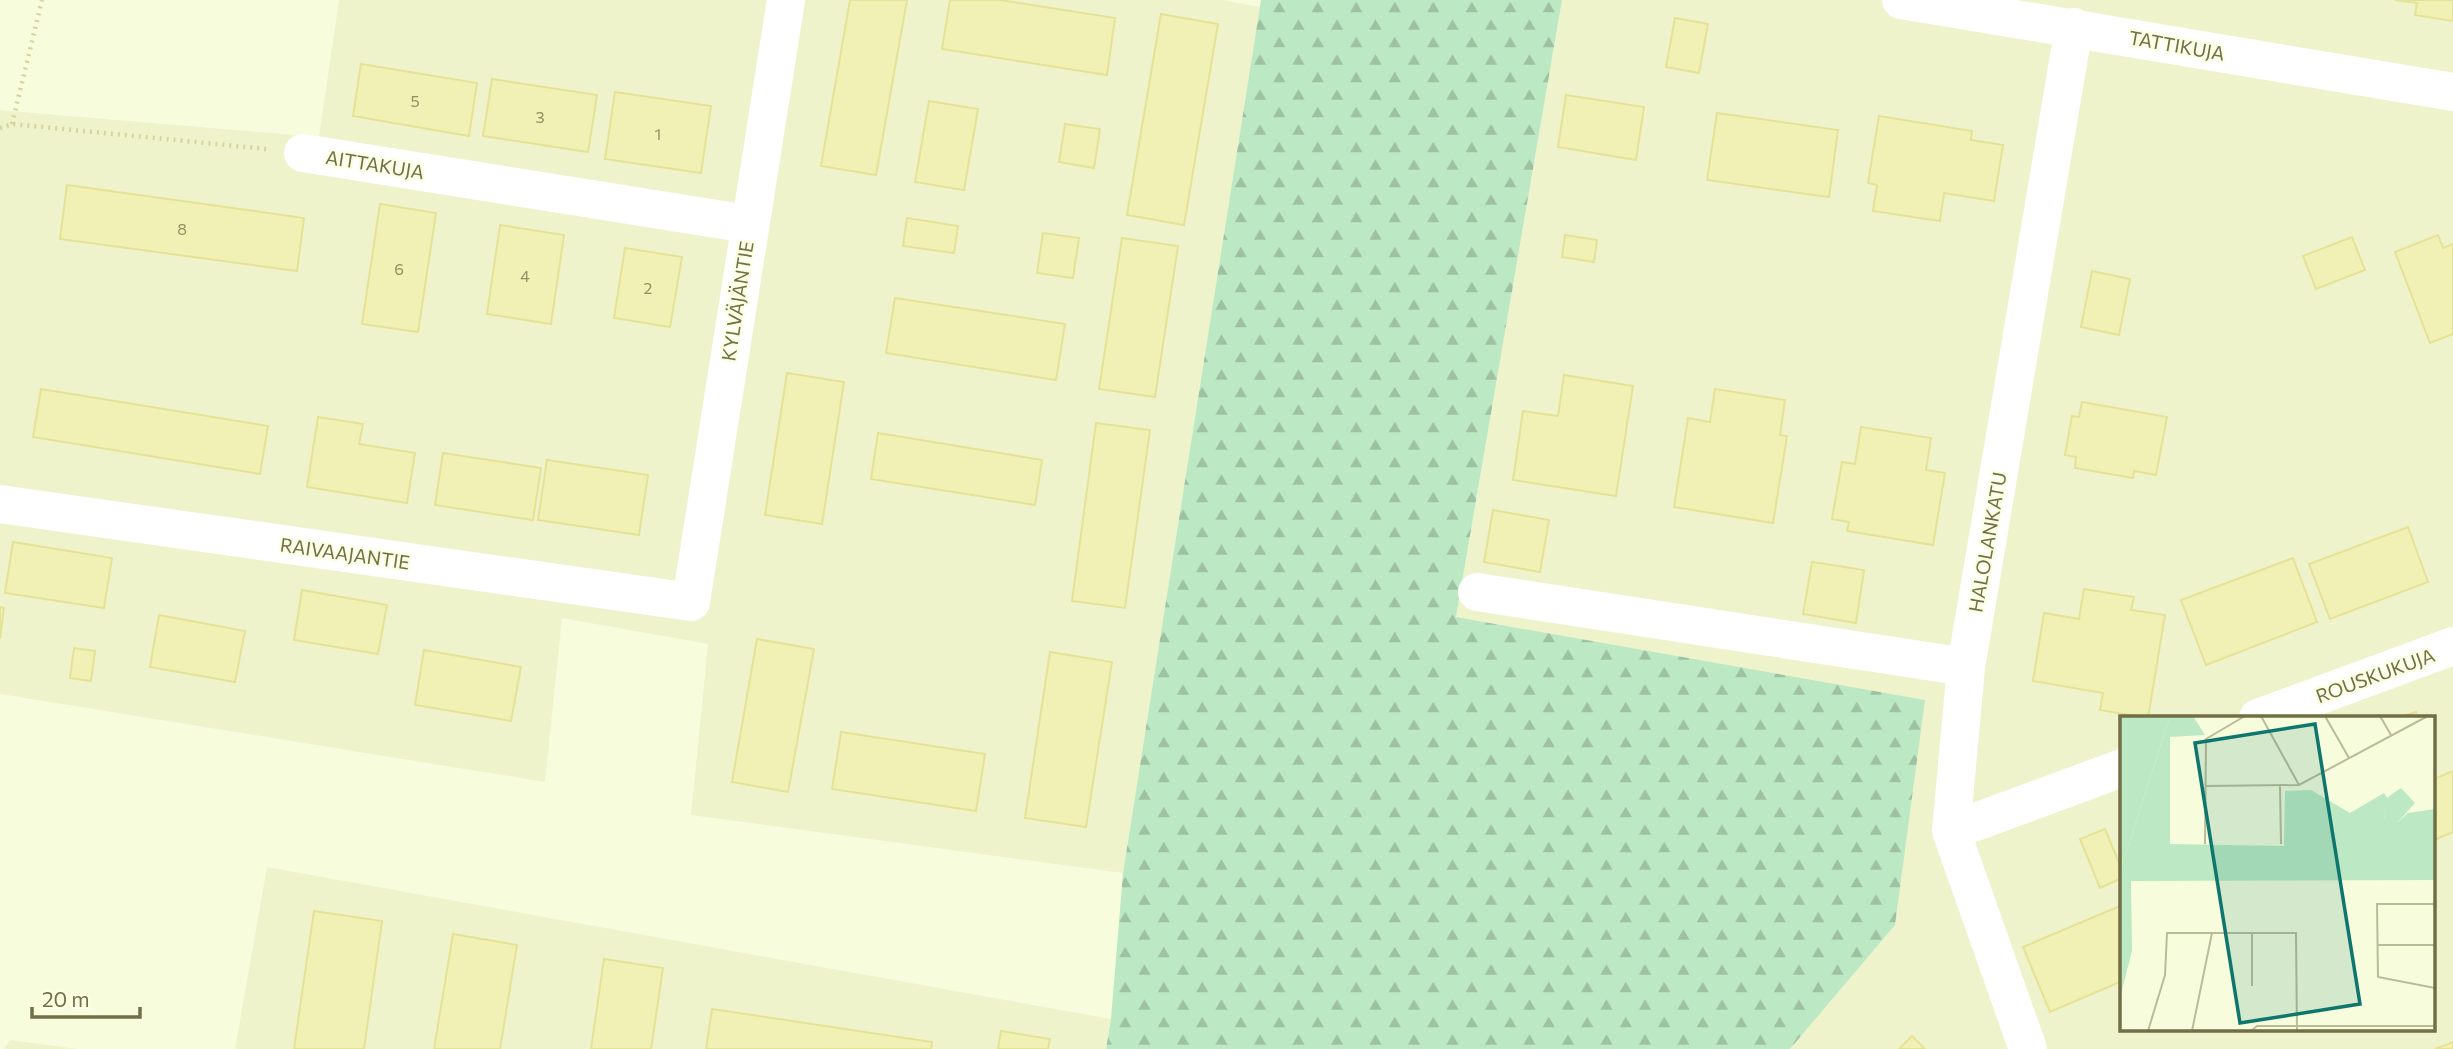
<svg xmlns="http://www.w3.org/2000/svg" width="2453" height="1049" viewBox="0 0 2453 1049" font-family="Commissioner,sans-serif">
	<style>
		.residential { fill: #eff3cc; fill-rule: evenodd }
		.forest { fill: url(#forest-firs) }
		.building { fill: #f2f1b5; stroke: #e5e295; stroke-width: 2 }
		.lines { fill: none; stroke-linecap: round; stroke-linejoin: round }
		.path { stroke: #d6d498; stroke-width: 4.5; stroke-dasharray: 2 5; stroke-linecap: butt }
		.street { stroke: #fff; stroke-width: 38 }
		.labels { text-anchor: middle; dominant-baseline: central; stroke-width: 5; stroke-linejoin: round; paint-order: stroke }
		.number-label { font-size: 16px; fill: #929062 }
		.street-label { font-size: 19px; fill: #726f46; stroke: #faffe4 }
		.inset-road { fill: none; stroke: #babc98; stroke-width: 2 }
		.view { fill: #0f766e; fill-opacity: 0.15; stroke: #0f766e; stroke-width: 3.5 }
		.inset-edge { fill: none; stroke: #726f46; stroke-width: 3.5 }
	</style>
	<defs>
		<pattern id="forest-firs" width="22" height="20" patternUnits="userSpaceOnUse" patternTransform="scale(1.75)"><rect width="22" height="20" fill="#bce9c4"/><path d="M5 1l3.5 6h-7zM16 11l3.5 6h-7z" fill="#9dc1a1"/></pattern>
	</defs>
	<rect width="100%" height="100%" fill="#f7fcdd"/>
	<g class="residential">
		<polygon points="339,0 1222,0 1260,7 1123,873 691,815 708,644 562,618 545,782 0,694 0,110 319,137"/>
		<path d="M 1562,0 L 2453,0 L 2453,1049 L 1790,1049 L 1895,924 L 1456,617 ZM 2122,718 L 2434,718 L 2434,1030 L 2122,1030 Z"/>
		<polygon points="267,867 1111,1019 1106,1049 235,1049"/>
		<polygon points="10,1040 78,1049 4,1049"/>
	</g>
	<polygon class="forest" points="1261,0 1562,0 1456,617 1925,700 1895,925 1790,1049 1106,1049 1111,1019 1123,873"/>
	<g class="building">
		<polygon points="850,0 907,0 876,175 821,166"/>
		<polygon points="950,0 1000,0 1115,18 1107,75 942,49"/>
		<polygon points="2395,0 2453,0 2453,21 2415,15 2417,3"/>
		<polygon points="1161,14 1218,24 1184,225 1127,215"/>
		<polygon points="1675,18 1708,24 1699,73 1666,67"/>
		<polygon points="361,64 477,83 469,136 353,116"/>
		<polygon points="492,79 597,95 588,152 483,136"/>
		<polygon points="615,92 711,106 701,173 605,159"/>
		<polygon points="1566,95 1644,107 1636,160 1558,147"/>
		<polygon points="929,101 978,109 964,190 915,182"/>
		<polygon points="1717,113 1838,130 1829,197 1707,180"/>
		<polygon points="1879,116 1972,131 1971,140 2003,145 1994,201 1944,193 1940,221 1873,211 1877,185 1868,183"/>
		<polygon points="1065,124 1100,129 1094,168 1059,162"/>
		<polygon points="67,185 304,218 297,271 60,239"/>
		<polygon points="380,204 436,213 418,332 362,324"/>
		<polygon points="907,218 958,226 954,253 903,246"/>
		<polygon points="500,225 564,235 551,324 487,314"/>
		<polygon points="1043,233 1079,238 1073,278 1037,273"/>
		<polygon points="1565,235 1597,240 1594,262 1562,257"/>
		<polygon points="2438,235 2443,248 2453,244 2453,334 2430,343 2395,252"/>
		<polygon points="2352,237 2365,270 2316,289 2303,256"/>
		<polygon points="1122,238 1178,246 1155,397 1099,389"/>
		<polygon points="625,248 682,257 670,327 614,318"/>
		<polygon points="2092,271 2130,279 2119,335 2081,327"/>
		<polygon points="895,298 1065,324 1056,380 886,353"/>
		<polygon points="787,373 844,382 822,524 765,515"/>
		<polygon points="1564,375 1633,386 1616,496 1513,480 1523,411 1558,416"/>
		<polygon points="41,389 268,426 260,474 33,437"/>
		<polygon points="1715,389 1785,400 1780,435 1787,436 1773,523 1674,507 1688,418 1710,422"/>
		<polygon points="2082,402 2167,417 2156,475 2134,471 2133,478 2075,468 2076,457 2065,455 2072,416 2079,417"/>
		<polygon points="318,417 363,424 359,444 415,453 407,503 307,487"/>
		<polygon points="1096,423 1150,430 1125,608 1072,601"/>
		<polygon points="1861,427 1931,438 1926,470 1945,473 1933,545 1847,531 1849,522 1832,519 1842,462 1855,464"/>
		<polygon points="878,433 1042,460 1035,505 871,479"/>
		<polygon points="443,453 541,468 533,520 435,505"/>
		<polygon points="547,460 648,475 639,535 538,520"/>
		<polygon points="1493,510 1549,520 1540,572 1484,562"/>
		<polygon points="2408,527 2428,582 2330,619 2309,564"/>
		<polygon points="13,542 112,558 104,608 5,593"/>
		<polygon points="2293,558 2317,622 2206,665 2181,600"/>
		<polygon points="1812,562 1864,570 1856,623 1803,614"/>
		<polygon points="2084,589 2134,597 2131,610 2165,615 2148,718 2100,710 2103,693 2033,681 2044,613 2079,619"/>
		<polygon points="302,590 387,605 378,654 294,640"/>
		<polygon points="0,607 4,608 0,639"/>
		<polygon points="159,615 245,631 235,682 150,667"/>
		<polygon points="757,639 814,649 788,792 732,782"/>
		<polygon points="74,648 95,651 91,681 70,678"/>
		<polygon points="424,650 521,667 511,721 415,705"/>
		<polygon points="1050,652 1112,662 1086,827 1025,818"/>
		<polygon points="2416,712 2418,718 2396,718"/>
		<polygon points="841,732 985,754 976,811 832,789"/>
		<polygon points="2453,771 2453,832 2434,840 2434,779"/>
		<polygon points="2105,829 2122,870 2122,878 2100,888 2080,839"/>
		<polygon points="2120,906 2122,981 2050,1012 2023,947"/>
		<polygon points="314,911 382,921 364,1049 294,1049"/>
		<polygon points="453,934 517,945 500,1049 434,1049"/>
		<polygon points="604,959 663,968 651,1049 591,1049"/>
		<polygon points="712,1009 932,1042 931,1049 706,1049"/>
		<polygon points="1001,1031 1050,1039 1048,1049 998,1049"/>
		<polygon points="1912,1036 1925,1049 1899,1049"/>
		<polygon points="2453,1042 2453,1049 2435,1049"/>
	</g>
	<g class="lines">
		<g class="path">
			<polyline points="12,124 42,0"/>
			<polyline points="0,128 12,124 267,149"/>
		</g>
		<g class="street">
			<polyline points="1901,0 2453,92"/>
			<polyline points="303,153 748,224"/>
			<polyline points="0,504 691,602 786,0"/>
			<polyline points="1477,592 1966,667"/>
			<polyline points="2258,718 2453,646"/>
			<polyline points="1951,831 2122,768"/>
			<polyline points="2028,1049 1951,831 1966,667 2074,27"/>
		</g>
	</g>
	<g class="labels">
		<g class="number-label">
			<text x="415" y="100">5</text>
			<text x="540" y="116">3</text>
			<text x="658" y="133">1</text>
			<text x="182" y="228">8</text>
			<text x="399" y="268">6</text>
			<text x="525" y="275">4</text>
			<text x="648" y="287">2</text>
		</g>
		<g class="street-label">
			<text transform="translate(2177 45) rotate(10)">TATTIKUJA</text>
			<text transform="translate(375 164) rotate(9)">AITTAKUJA</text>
			<text transform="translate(737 301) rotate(-81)">KYLVÄJÄNTIE</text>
			<text transform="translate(1987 542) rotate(-80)">HALOLANKATU</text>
			<text transform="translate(345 553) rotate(8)">RAIVAAJANTIE</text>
			<text transform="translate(2375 675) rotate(-20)">ROUSKUKUJA</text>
		</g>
	</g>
	<g transform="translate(2120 716)">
		<rect width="315" height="315" fill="#f7fcdd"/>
		<path d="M 1,0 L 50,0 L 0,156 L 0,2 Z" fill="#bce9c4"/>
		<path d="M 50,0 L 73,0 L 85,19 L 50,21 L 50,128 L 164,130 L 165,75 L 191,74 L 230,97 L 264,77 L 268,83 L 264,103 L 278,106 L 288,97 L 315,93 L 315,164 L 11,165 L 12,235 L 0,282 L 0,156 Z" fill="#bce9c4"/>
		<path d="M 281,72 L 295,87 L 278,106 L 269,109 L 264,103 L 268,81 Z" fill="#bce9c4"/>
		<path class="inset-road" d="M 141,0 L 179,69M 205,0 L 229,42M 260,0 L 271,19M 85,70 L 179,69 L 306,1M 160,70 L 161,128M 85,128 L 86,23 L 125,0M 315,188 L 257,188 L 258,261 L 315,272M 258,229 L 315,229M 132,270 L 132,218M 28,315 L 45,259 L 47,217 L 176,217 L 177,315M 72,315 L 92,217M 131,315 L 137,310 L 315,310"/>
		<path class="view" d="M 195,8 L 240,288 L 120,307 L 75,27 Z"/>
		<rect width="315" height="315" class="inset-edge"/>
	</g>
	<path d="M32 1007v10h108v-10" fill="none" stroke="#726f46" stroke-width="3.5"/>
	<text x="42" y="1007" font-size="21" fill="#726f46" stroke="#faffe4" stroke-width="5" paint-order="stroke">20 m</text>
</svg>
